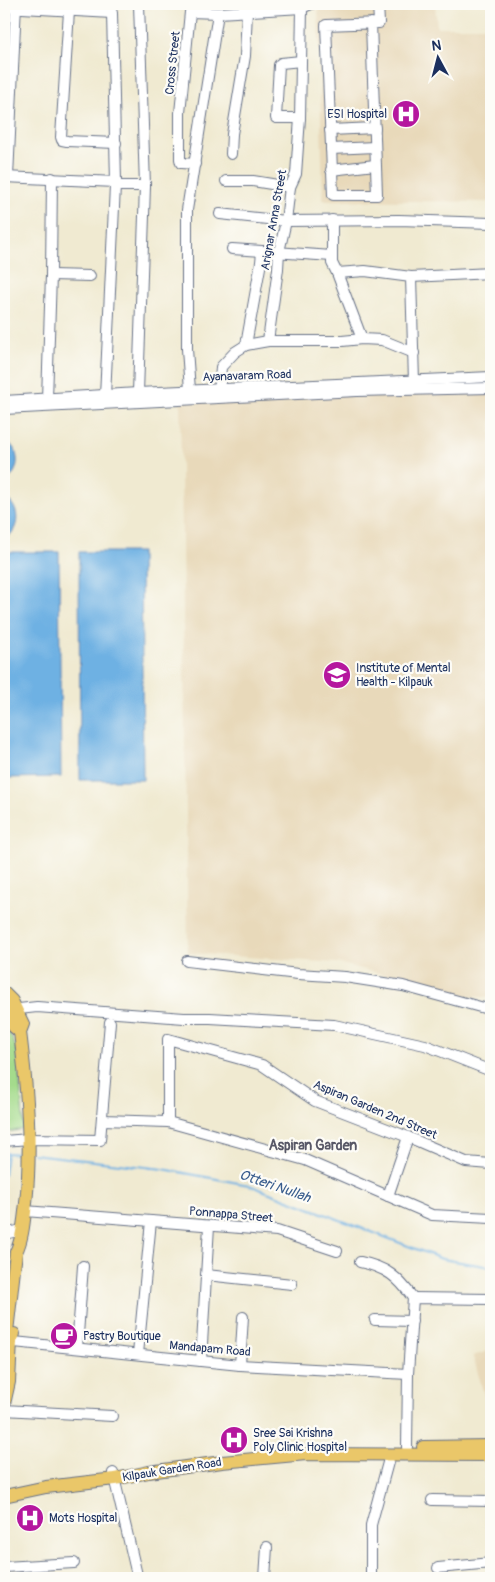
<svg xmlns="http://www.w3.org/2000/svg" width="495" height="1582" viewBox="0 0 495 1582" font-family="Pangolin,sans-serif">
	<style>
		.built { fill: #e8d9ba }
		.green { fill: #a4db8c; stroke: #608575 }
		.water { fill: #6eb1e3; stroke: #4470a0 }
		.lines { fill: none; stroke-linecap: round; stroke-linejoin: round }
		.stream { stroke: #6eb1e3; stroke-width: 2 }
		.minor-casing { stroke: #667086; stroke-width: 12 }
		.major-casing { stroke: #667086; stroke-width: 14 }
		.minor { stroke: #fff; stroke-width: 10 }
		.major { stroke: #eac769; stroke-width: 12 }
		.labels { text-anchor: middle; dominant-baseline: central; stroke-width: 4.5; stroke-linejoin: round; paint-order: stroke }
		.street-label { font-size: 12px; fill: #1b2f5e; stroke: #fdfcf7 }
		.poi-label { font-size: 12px; fill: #1b2f5e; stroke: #fdfcf7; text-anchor: start }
		.neighbourhood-label { font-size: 14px; font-weight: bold; fill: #585867; stroke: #fdfcf7 }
		.water-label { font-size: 14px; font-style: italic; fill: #385c8d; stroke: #fdfcf7 }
	</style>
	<rect width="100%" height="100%" fill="#fdfcf7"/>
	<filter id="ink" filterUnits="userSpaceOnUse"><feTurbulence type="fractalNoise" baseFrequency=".02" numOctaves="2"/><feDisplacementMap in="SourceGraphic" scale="10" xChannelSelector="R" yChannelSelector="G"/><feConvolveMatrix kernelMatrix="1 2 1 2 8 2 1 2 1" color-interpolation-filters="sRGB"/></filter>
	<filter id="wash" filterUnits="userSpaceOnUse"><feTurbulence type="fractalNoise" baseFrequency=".0096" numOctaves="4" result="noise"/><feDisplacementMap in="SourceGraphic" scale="20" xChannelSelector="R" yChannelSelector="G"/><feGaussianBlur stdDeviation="1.12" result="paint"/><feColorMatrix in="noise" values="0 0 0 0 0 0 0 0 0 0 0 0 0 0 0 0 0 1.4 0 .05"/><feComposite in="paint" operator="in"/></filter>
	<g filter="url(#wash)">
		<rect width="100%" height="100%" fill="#f0ead1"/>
		<g class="built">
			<polygon points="318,4 435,4 437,27 491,27 491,202 323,200"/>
			<polygon points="491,387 491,997 473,997 338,963 188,953 180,398"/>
			<polygon points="491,1350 491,1419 473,1356"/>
		</g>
		<polygon class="green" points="4,1020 17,1050 24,1129 4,1133"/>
		<g class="water">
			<path d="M 4,439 C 22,450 21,472 4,483 Z"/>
			<path d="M 4,497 C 21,507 21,529 4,540 Z"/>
			<polygon points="4,552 59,552 61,777 4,778"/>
			<polygon points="79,552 141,552 143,780 80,780"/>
		</g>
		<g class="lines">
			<g class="stream">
				<polyline points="33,1154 163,1169 249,1185 442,1259 491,1267"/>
				<polyline points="4,1174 7,1153 23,1154"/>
			</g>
		</g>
	</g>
	<g filter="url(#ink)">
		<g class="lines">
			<defs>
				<g id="minor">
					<polyline points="4,7 112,13 116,182"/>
					<polyline points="69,11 61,137 62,140 67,141 116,143"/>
					<polyline points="371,23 377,195 333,195 326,25 379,23 378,4"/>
					<polyline points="300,118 276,118 279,65 281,63 301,61"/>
					<polyline points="330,130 375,128"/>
					<polyline points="331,149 375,147"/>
					<polyline points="231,154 232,134 245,56 247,11"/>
					<polyline points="195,164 181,163 180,159 180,113 190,12 218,13 302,8 311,4"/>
					<polyline points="331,170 375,165"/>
					<polyline points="4,177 116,182 115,186 145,186"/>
					<polyline points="8,177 16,4"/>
					<polyline points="226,181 253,181 290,187"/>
					<polyline points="220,214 286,221 399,220 491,223"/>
					<polyline points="332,220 332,263 337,273 362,339"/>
					<polyline points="232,249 332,256"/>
					<polyline points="337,273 365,271 411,277 414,382"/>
					<polyline points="51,275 90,276"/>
					<polyline points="411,277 491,273"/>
					<polyline points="268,341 278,269 279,252 286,221 290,187 296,174 300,118 302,8"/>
					<polyline points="246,345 261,262 262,252"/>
					<polyline points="190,390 187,349 187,210 218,13"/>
					<polyline points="138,393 145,186 139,4"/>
					<polyline points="219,394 221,367 235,352 246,345 268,341 342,341 362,339 382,340 414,353"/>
					<polyline points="105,396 115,186"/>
					<polyline points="47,399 51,275 52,178"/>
					<polyline points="4,401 138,393 491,377"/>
					<polyline points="4,409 357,391 491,388"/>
					<polyline points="187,961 298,974 345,977 403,986 484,1008 491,1008"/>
					<polyline points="10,1010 37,1007 184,1018 210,1018 334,1025 425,1045 491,1071"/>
					<polyline points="102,1120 168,1122 305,1160 432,1215 491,1218"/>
					<polyline points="168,1122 168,1039 262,1065 315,1101 408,1137 466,1162 491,1164"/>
					<polyline points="4,1141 29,1139 100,1140 110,1022"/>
					<polyline points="388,1196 408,1137"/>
					<polyline points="25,1211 277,1231 337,1251"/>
					<polyline points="4,1234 22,1230"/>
					<path d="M 360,1262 C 386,1267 398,1277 413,1298"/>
					<polyline points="206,1275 292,1284"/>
					<polyline points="375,1320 412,1321"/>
					<polyline points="4,1341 240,1365 408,1374"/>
					<polyline points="77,1348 83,1266"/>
					<polyline points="138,1354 151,1221"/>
					<polyline points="201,1361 209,1226"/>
					<polyline points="240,1365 243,1317"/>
					<polyline points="4,1410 112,1416"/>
					<polyline points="407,1447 408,1374 413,1298 491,1299"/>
					<polyline points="113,1473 137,1575 141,1578"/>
					<polyline points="432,1500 491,1501"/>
					<polyline points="4,1567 74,1563"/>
					<polyline points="438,1568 491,1563"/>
					<polyline points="265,1578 267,1547"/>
					<polyline points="371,1578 371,1525 390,1455"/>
				</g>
				<g id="major">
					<path d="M 4,993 L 12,1001 L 23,1024 L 20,1032 C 27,1089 32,1146 26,1203 C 24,1219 23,1238 16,1252 L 7,1332 L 11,1341"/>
					<polyline points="4,1007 14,1027 20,1032"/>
					<polyline points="4,1404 9,1382 11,1341 14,1334"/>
					<polyline points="423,1447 491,1446"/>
					<polyline points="4,1496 46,1487 115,1479 149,1472 222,1462 306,1454 491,1455"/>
				</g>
			</defs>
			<use href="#minor" class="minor-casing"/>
			<use href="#major" class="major-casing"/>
			<use href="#minor" class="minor"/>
			<use href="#major" class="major"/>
		</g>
	</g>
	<defs>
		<symbol id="hospital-disc" viewBox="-11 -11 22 22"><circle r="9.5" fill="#b5179e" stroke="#fdfcf7"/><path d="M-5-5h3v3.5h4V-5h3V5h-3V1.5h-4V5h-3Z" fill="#fff"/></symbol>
		<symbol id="university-disc" viewBox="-11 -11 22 22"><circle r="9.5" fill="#b5179e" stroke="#fdfcf7"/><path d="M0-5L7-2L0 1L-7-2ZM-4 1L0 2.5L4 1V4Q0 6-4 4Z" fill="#fff"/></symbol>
		<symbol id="cafe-disc" viewBox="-11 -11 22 22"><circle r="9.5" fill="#b5179e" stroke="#fdfcf7"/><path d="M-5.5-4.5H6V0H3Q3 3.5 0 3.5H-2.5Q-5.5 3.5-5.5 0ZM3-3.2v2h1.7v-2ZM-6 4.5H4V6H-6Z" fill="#fff"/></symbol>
	</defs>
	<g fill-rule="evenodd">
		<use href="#hospital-disc" x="390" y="98" width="32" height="32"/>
		<use href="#university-disc" x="321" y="659" width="32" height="32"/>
		<use href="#cafe-disc" x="48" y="1320" width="32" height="32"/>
		<use href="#hospital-disc" x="218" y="1424" width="32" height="32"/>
		<use href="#hospital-disc" x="14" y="1502" width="32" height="32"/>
	</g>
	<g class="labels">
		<g class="street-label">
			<text transform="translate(173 63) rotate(-84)">Cross Street</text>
			<text transform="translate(274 220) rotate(-80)">Arignar Anna Street</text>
			<text transform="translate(247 376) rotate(-2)">Ayanavaram Road</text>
			<text transform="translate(375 1110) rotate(23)">Aspiran Garden 2nd Street</text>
			<text transform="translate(231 1215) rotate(5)">Ponnappa Street</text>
			<text transform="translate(210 1349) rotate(5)">Mandapam Road</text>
			<text transform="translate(172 1470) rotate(-9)">Kilpauk Garden Road</text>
		</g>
		<g class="poi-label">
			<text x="387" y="114" text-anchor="end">ESI Hospital</text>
			<text x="356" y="668">Institute of Mental<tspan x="356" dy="14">Health - Kilpauk</tspan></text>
			<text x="83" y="1336">Pastry Boutique</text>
			<text x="253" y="1433">Sree Sai Krishna<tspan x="253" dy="14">Poly Clinic Hospital</tspan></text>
			<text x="49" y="1518">Mots Hospital</text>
		</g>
		<g class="neighbourhood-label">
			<text x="313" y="1145">Aspiran Garden</text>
		</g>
		<g class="water-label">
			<text transform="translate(275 1186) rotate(19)">Otteri Nullah</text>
		</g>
	</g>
	<rect width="495" height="1582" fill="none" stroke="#fdfcf7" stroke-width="20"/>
	<g transform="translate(438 58) rotate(353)" stroke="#fdfcf7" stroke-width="4" paint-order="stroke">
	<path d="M0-4L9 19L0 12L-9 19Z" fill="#1b2f5e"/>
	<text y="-8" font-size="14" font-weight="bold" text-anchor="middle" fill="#1b2f5e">N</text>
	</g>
</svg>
